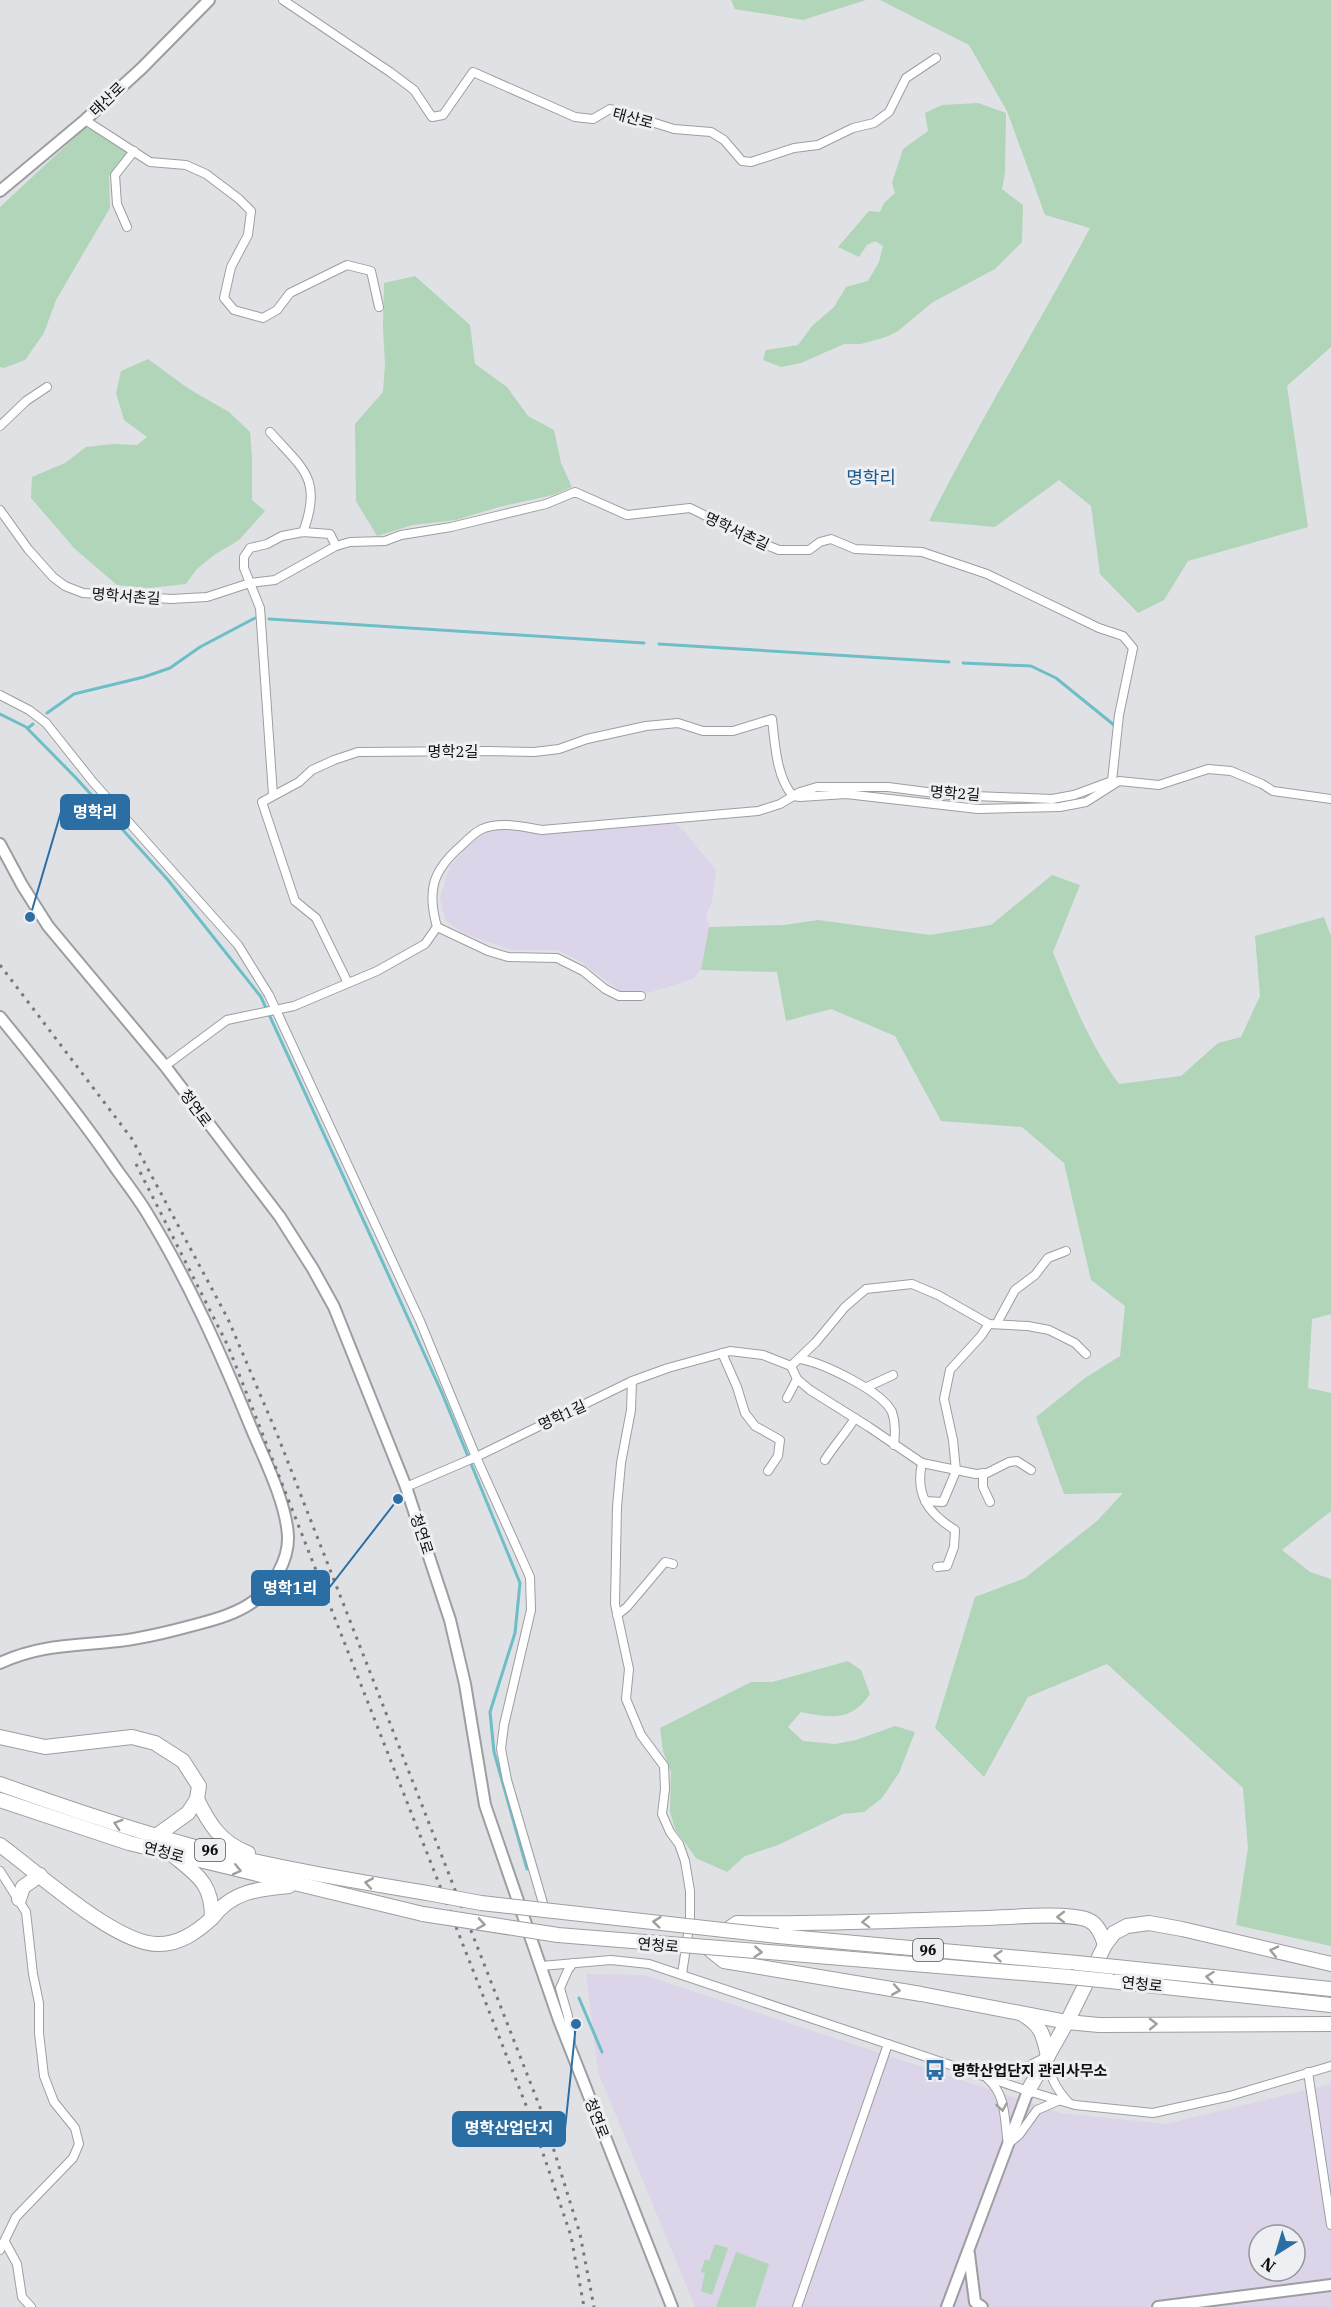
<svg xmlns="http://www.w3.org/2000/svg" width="1331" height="2307" viewBox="0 0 1331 2307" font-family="'IBM Plex Serif','Noto Sans KR',serif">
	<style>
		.industrial { fill: #dcd4e9; fill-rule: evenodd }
		.green { fill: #b0d5b9 }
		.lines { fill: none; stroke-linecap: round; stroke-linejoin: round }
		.stream { stroke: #6dbec6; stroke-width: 3 }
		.street-casing { stroke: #9d9ea1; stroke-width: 10 }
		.secondary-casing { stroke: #9d9ea1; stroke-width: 14 }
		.highway-casing { stroke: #9d9ea1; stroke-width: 16 }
		.street { stroke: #fff; stroke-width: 8 }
		.secondary { stroke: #fff; stroke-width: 10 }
		.highway { stroke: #fff; stroke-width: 14 }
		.rail { stroke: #79797c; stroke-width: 3; stroke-dasharray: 3 6; stroke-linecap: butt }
		.highway-bridge-casing { stroke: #9d9ea1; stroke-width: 16; stroke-linecap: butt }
		.highway-bridge { stroke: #fff; stroke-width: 14 }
		.oneway { stroke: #9f9f9f }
		.labels { text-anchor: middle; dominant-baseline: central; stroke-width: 6; stroke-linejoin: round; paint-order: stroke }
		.shield { fill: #eeeff3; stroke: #515253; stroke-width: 1.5 }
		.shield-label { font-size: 14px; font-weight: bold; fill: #0e0e0f }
		.street-label { font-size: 15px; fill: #0e0e0f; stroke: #eeeff3 }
		.poi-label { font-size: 15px; font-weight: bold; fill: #0e0e0f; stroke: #eeeff3; text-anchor: start }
		.quarter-label { font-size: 18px; fill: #1a5989; stroke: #eeeff3 }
		.leader { fill: none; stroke: #2b6ea4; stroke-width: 2 }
		.callout-dot { fill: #2b6ea4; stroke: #eeeff3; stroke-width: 2 }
		.callout { fill: #2b6ea4; stroke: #2b6ea4; stroke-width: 2 }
		.callout-label { font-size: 16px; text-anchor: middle; font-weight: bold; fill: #fff }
	</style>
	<rect width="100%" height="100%" fill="#e0e1e5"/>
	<g class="industrial">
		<polygon points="672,821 685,832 716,870 712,901 706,916 709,927 701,970 693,979 648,993 623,993 578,960 557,950 512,950 465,934 445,920 440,897 450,866 479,834 498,830 546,832"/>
		<path d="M 586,1974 L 644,1975 L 1061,2113 L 1166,2124 L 1331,2084 L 1331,2307 L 695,2307 L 598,2072 ZM 1259,2235 L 1295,2235 L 1295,2271 L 1259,2271 Z"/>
	</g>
	<g class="green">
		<polygon points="731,0 866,0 803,20 735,9"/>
		<path d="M 880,0 L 1331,0 L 1331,347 L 1287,386 L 1308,527 L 1188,561 L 1164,600 L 1138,613 L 1100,574 L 1091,506 L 1059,480 L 995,527 L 929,521 C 979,421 1038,326 1090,228 L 1045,215 L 1007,111 L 969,45 Z"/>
		<polygon points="978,103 1006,113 1005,173 1002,189 1023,205 1022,242 995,269 933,302 898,331 886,337 861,344 844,344 801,363 781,367 763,360 766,350 798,345 812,326 834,307 846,287 868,281 879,262 883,246 875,241 867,245 859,257 838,247 869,211 880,212 884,203 895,193 892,183 903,149 928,131 925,113 942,105"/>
		<polygon points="86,127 131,152 109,176 110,208 56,300 44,333 25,360 4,368 0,367 0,207"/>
		<polygon points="415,276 470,325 475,364 507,387 528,416 554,430 561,463 572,487 553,495 499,507 456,520 413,525 377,536 356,501 355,424 383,392 385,365 383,327 384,283"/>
		<polygon points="148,359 189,389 229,412 250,432 252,456 252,500 265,511 239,540 214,555 197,569 186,584 149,588 117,585 75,549 31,498 32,477 65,463 86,447 113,444 137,445 147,437 124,420 116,393 121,371"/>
		<path d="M 1052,875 L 1080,885 L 1053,952 C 1071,998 1090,1045 1119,1084 L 1181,1076 L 1218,1043 L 1241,1037 L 1260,996 L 1255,936 L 1324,917 L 1331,936 L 1331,1314 L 1312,1319 L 1308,1388 L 1331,1393 L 1331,1511 L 1282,1550 L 1310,1572 L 1331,1579 L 1331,1946 L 1236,1925 L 1248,1848 L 1243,1788 L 1107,1664 L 1028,1697 L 984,1777 L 935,1728 L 975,1597 L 1025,1578 L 1097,1521 L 1123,1493 L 1064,1494 L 1036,1417 L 1085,1378 L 1120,1356 L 1125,1306 L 1091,1280 L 1064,1163 L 1022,1127 L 941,1121 L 895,1036 L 831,1009 L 786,1021 L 777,972 L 701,970 L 709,927 L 784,925 L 818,920 L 930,935 L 991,925 Z"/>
		<path d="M 848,1661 L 861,1670 L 870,1694 C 851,1722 831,1718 801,1712 L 788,1727 L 803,1741 L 835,1744 L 856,1740 L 895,1726 L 915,1732 L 899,1773 L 882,1798 L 864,1812 L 843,1814 L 778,1845 L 745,1856 L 727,1872 L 696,1858 L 675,1829 L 670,1812 L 671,1772 L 663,1751 L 660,1728 L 751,1682 L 772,1682 Z"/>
		<polygon points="715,2244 728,2248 712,2295 701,2291 705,2273 701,2272 705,2259 709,2261"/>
		<polygon points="736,2252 769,2264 755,2307 716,2307"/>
	</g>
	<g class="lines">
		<g class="stream">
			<polyline points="269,619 644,643"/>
			<polyline points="659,644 949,662"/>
			<polyline points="963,663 1031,666 1056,678 1114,725"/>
			<polyline points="47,713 74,694 144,677 170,668 200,647 255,618"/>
			<polyline points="0,714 26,727 77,779 168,880 261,997 383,1263 442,1393 520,1583 515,1633 490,1712 494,1752 527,1869"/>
			<polyline points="28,728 33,724"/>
			<polyline points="579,1998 602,2052"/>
		</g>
		<defs>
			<g id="street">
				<polyline points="283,0 390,72 414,90 432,117 443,115 473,72 575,117 593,119 610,109 674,129 711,132 724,140 742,161 751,162 794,148 818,145 853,128 874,123 889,112 906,78 936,58"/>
				<polyline points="85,120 150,162 186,165 206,174 239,199 251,211 248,235 231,267 224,298 234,310 263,318 277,310 290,293 347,265 371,271 379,307"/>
				<polyline points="127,227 117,204 115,175 134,151"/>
				<polyline points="0,426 26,401 47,387"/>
				<path d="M 270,432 C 303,469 323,479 303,532"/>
				<polyline points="0,510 28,549 53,577 65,586 83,593 171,599 207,597 250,583 275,580 336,546 350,542 385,541 401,535 451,527 546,504 575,492 627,515 690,508 754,540 779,550 809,550 820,542 831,539 855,549 922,552 987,574 1099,628 1123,636 1133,648 1119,715 1112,781"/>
				<polyline points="0,695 29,710 46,723 93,782 238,945 269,995 420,1321 476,1457 530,1577 531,1610 504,1725 501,1749 507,1780 545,1910"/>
				<polyline points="273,795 260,608 244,568 244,557 250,548 267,544 282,536 303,532 330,534 336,546"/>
				<path d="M 437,927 C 427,891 432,871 461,846 C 467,840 475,832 482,829 C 500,821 524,827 542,830 L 758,811 L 780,804 L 800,792 L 817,787 L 888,787 L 950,795 L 1052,799 L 1074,795 L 1112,781 L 1112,784"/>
				<path d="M 348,983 L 316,918 L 295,901 L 262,802 L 299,782 L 312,770 L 334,760 L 358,752 L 488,751 L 534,752 L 559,749 L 587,739 L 646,726 L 678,723 L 703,731 L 733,731 L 772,719 C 775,743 776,777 793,796 L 800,797 L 846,794 L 978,809 L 1060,807 L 1086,802 L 1119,781 L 1159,785 L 1208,769 L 1231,771 L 1262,784 L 1273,791 L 1331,799"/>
				<polyline points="165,1066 227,1020 294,1006 377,971 425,944 437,927 488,951 508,957 557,958 583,971 605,989 619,996 641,996"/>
				<polyline points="997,1323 1015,1290 1035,1275 1048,1258 1066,1251"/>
				<polyline points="722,1353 737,1387 745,1413 755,1426 780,1440 778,1456 768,1471"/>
				<path d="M 800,1359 C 823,1363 882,1391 892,1412 C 896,1423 895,1434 894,1445"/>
				<polyline points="791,1366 816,1342 845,1307 866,1289 912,1284 938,1295 989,1324 1028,1326 1049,1330 1075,1343 1086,1354"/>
				<polyline points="632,1381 631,1410 621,1463 617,1507 615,1604 629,1669 626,1699 641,1735 664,1766 665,1789 662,1814 670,1832 679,1844 685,1861 690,1891 690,1921 682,1974"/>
				<polyline points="867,1387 893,1375"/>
				<polyline points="787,1398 797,1379"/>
				<path d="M 825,1460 C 835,1444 846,1433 855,1418"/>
				<path d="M 922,1463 C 915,1495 928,1513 955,1530 L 954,1547 L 947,1566 L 937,1567"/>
				<polyline points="983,1473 983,1487 990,1502"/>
				<polyline points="406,1487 476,1457 632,1381 668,1368 730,1351 763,1355 791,1366 797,1379 810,1390 869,1427 922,1463 976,1474 987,1473 1009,1462 1017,1461 1031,1470"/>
				<polyline points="925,1501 943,1502 956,1471 953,1440 944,1399 950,1370 981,1336 989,1324"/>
				<polyline points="617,1615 627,1607 665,1562 673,1564"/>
				<polyline points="0,1871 26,1912 33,1974 39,2003 39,2033 44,2076 54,2102 75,2128 79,2144 73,2158 16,2217 0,2250"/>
				<polyline points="541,1966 611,1960 649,1964 1028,2091 1075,2105 1153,2113 1230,2096 1331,2066"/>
				<polyline points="571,2044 568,2016 560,1988 568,1970 573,1963"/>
				<polyline points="1308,2072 1331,2225"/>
				<path d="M 992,2076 L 1021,2073 L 1032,2064 L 1048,2056 C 1050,2077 1054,2086 1068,2102"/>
				<path d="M 988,2079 C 1007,2096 1004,2120 1008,2144 L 1019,2135 L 1037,2110 L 1060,2100"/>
				<polyline points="5,2242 17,2264 22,2297 31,2307"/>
				<polyline points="797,2307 888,2044"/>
			</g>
			<g id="secondary">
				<polyline points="0,191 85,120 142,68 209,0"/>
				<polyline points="0,844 22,885 48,926 165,1066 280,1217 313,1269 334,1307 406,1487 450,1620 465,1684 485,1805 559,2020 672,2307"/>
				<path d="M 0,1017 C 41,1067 81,1117 117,1170 C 127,1184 138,1198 147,1213 C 188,1280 220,1352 250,1425 C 263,1457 286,1501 288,1536 C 289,1560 273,1587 254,1601 C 238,1613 217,1619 198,1624 C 172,1631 146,1638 119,1641 C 76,1646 41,1644 0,1663"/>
				<polyline points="969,2254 975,2302 982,2307"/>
				<polyline points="947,2307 1028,2091"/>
				<polyline points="1158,2307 1331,2285"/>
			</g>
			<g id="highway">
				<polyline points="0,1737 45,1747 132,1737 155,1743 183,1761 199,1786 197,1799"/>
				<path d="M 0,1784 C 64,1807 129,1829 195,1847 C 271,1867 349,1880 427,1893"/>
				<polyline points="0,1800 129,1843 423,1914"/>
				<path d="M 156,1836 L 188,1813 L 197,1799 C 209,1824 221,1843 248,1853"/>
				<path d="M 0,1845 C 36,1871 117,1946 159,1944 C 180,1944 197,1932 212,1918"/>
				<path d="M 175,1857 C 200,1877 212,1885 212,1918 C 232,1891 258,1889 289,1886"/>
				<polyline points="19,1899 23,1887 40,1875"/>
				<path d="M 727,1930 L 737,1923 C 821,1925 904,1920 988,1918 C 1011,1917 1068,1912 1088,1920 C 1098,1924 1102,1935 1105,1945"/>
				<polyline points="778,1936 1077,1963"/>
				<polyline points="708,1948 724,1961 921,1994 1067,2022 1099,2025 1331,2024"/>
				<polyline points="781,1953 1070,1977"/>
				<polyline points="1116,1967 1331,1989"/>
				<polyline points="1110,1981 1331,2005"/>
				<path d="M 1022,2014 C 1042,2026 1043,2034 1048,2056"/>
				<polyline points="1028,2091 1067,2022 1105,1945 1114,1933 1127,1926 1149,1923 1182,1929 1331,1964"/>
			</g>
		</defs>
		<use href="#street" class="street-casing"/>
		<use href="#secondary" class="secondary-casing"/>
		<use href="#highway" class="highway-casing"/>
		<use href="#street" class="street"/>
		<use href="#secondary" class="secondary"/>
		<use href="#highway" class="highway"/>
		<g class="rail">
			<polyline points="0,965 132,1139 228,1319 277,1434 543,2115 580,2234 594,2307"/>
			<polyline points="136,1164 228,1346 531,2118 571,2236 584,2307"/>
		</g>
		<defs>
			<g id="highway-bridge">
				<polyline points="427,1893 481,1903 778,1936"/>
				<polyline points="423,1914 558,1935 781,1953"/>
				<polyline points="1077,1963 1116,1967"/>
				<polyline points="1070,1977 1110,1981"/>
			</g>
		</defs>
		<use href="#highway-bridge" class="highway-bridge-casing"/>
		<use href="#highway-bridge" class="highway-bridge"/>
	</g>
	<defs><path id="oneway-chevron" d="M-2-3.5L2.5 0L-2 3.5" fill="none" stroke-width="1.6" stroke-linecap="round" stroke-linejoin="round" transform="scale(1.5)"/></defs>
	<g class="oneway">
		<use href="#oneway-chevron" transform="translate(118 1824) rotate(-162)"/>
		<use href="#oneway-chevron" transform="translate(237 1870) rotate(13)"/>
		<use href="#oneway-chevron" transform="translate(369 1883) rotate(-170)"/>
		<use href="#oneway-chevron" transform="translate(1061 1917) rotate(-180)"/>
		<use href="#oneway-chevron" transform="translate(657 1922) rotate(-174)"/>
		<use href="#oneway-chevron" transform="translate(866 1922) rotate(178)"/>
		<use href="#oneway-chevron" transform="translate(481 1924) rotate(9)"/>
		<use href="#oneway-chevron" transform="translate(1274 1951) rotate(-167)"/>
		<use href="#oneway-chevron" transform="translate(758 1952) rotate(4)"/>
		<use href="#oneway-chevron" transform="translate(998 1956) rotate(-175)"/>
		<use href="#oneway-chevron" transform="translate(1210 1977) rotate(-174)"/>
		<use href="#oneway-chevron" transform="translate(896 1990) rotate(10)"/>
		<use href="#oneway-chevron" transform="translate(1153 2024) rotate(-1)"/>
		<use href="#oneway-chevron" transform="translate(1002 2107) rotate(81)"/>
	</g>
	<defs>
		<symbol id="bus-bare" viewBox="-9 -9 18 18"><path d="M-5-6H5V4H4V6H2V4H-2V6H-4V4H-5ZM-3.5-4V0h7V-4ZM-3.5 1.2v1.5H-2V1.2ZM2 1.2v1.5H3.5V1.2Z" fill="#2b6ea4" stroke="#eeeff3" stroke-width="2.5" paint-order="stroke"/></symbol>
	</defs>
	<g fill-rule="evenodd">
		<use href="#bus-bare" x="920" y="2055" width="30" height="30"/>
	</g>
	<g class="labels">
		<g class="shield">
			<rect x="195" y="1839" width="30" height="22" rx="4.5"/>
			<rect x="913" y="1939" width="30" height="22" rx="4.5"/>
		</g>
		<g class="shield-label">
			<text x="210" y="1850">96</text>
			<text x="928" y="1950">96</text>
		</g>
		<g class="street-label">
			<text transform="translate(107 99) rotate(-44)">태산로</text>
			<text transform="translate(633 118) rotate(15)">태산로</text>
			<text transform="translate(737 531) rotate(25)">명학서촌길</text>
			<text transform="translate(126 596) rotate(4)">명학서촌길</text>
			<text x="453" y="751">명학2길</text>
			<text transform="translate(955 793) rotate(4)">명학2길</text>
			<text transform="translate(196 1108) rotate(54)">청연로</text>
			<text transform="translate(562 1415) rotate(-25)">명학1길</text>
			<text transform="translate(422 1534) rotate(72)">청연로</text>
			<text transform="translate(164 1852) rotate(15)">연청로</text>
			<text transform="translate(658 1945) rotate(5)">연청로</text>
			<text transform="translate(1142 1984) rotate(6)">연청로</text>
			<text transform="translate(597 2118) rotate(69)">청연로</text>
		</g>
		<g class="poi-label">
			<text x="952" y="2070">명학산업단지 관리사무소</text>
		</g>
		<g class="quarter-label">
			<text x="871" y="477">명학리</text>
		</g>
	</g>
	<path class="leader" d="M30 917L61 812M398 1499L329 1588M576 2024L565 2129"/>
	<g class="callout-dot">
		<circle cx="30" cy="917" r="6"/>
		<circle cx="398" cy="1499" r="6"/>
		<circle cx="576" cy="2024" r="6"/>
	</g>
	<g class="callout">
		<rect x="61" y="795" width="68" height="34" rx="6"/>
		<rect x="252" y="1571" width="77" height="34" rx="6"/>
		<rect x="453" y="2112" width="112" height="34" rx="6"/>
	</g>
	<g class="callout-label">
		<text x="95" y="818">명학리</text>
		<text x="290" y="1594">명학1리</text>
		<text x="509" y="2134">명학산업단지</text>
	</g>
	<g transform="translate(1277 2253) rotate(217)"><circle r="28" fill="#eeeff3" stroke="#949598" stroke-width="1.5"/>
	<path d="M0-4.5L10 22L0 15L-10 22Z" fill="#2b6ea4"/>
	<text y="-9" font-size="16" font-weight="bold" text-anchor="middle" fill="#0e0e0f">N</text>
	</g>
</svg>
